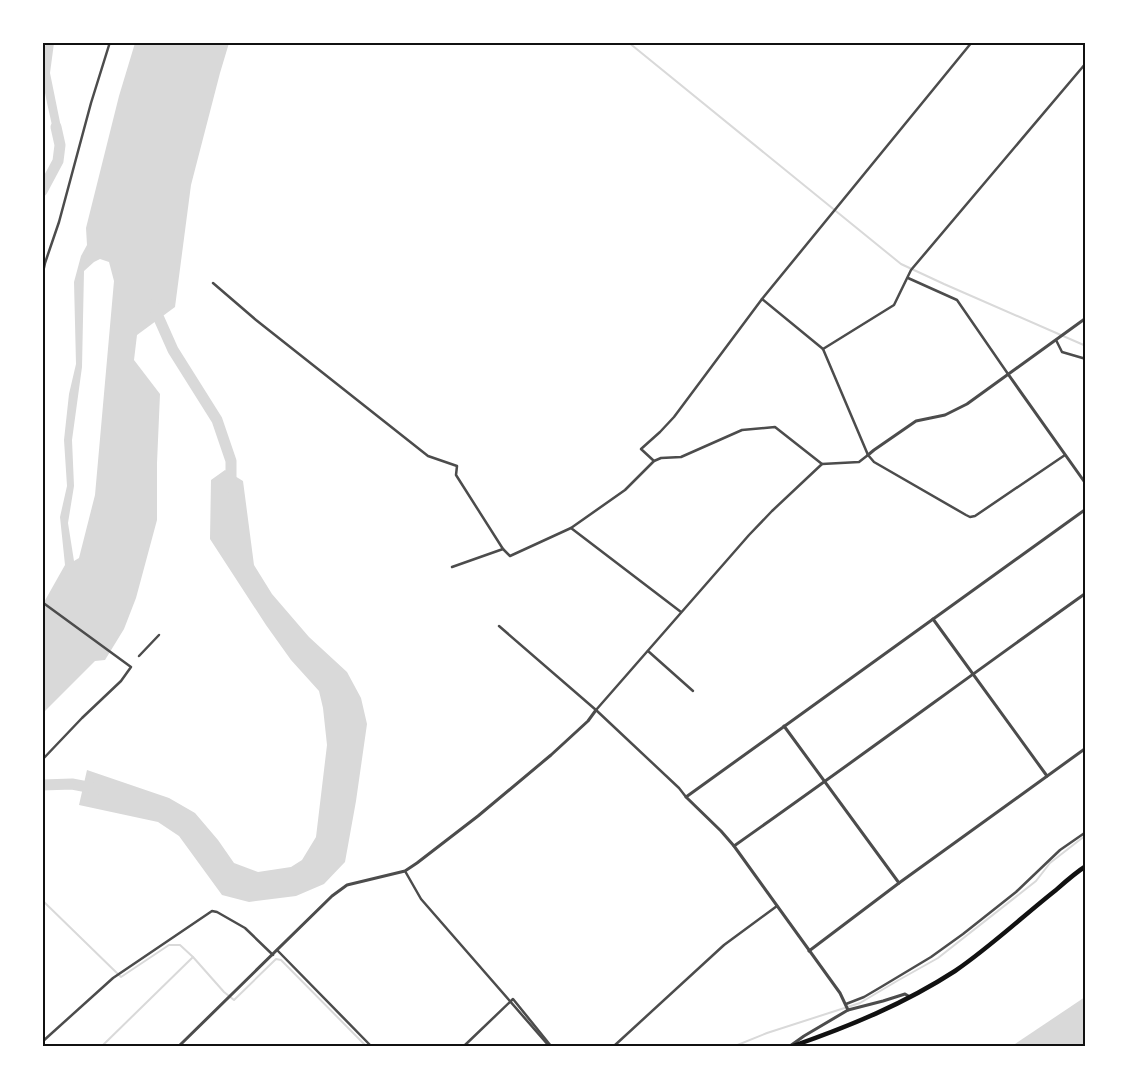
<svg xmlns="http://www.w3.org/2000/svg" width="1128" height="1089" viewBox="0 0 1128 1089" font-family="Barlow,sans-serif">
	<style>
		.water { fill: #d9d9d9; fill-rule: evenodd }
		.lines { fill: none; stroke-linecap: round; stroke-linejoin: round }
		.stream { stroke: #d9d9d9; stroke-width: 2 }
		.river { stroke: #d9d9d9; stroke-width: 11 }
		.minor { stroke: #4c4c4c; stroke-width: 2.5 }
		.tertiary { stroke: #4c4c4c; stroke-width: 3 }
		.primary { stroke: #111; stroke-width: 4.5 }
		.neatline { fill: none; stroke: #111; stroke-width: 2 }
	</style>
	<rect width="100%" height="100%" fill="#fff"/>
	<g class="water">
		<path d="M 46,43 L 54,43 L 50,73 L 64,142 L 55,141 C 50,108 36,75 46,43 Z"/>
		<path d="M 135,43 L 229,43 L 220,73 L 191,185 L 175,307 L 137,335 L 134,360 L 160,394 L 157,463 L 157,520 L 136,598 L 124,629 L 105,660 L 95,661 L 43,713 L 43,604 L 65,565 L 60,517 L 67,486 L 64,440 L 69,394 L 76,364 L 74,282 L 81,256 L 87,245 L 86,228 L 119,96 ZM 100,259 L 109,262 L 114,281 L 95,495 L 79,558 L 74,561 L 68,523 L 74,486 L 72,440 L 82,367 L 84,271 L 94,262 Z"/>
		<polygon points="225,470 243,481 254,565 272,594 309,637 347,672 361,698 367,724 356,801 345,862 324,884 296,896 249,902 222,895 179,836 158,822 79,805 87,770 169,798 195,813 218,840 234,863 258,872 291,867 302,860 316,837 327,745 323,708 319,691 291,660 266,625 210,539 211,480"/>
		<polygon points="1085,997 1085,1046 1012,1046"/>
	</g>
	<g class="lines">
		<g class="stream">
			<polyline points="628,42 901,264 944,284 1086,346"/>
			<polyline points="42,900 121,977 169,945 180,945 193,957 224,992 234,1000 276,959 281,960 366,1046"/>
			<polyline points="102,1046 193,957"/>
			<polyline points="735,1046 767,1033 860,1003 897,981 938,958 1036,881 1050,863 1086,835"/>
		</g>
		<g class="river">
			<polyline points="42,191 58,161 60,145 56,127"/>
			<polyline points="153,305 173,350 217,420 231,461 231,487"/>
			<polyline points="42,785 72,784 98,789"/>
		</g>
		<g class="minor">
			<polyline points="42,277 45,263 59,222 91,103 110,42"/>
			<polyline points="908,278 957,300 1008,374"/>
			<polyline points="213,283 256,320 428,456 457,466 456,475 503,549 510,556 571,528 625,490 654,461 661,458 681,457 742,430 775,427 822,464"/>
			<polyline points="762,299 823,349 868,455 874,462 966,515 970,517 975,516 1065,455"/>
			<polyline points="1056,340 1062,352 1086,359"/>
			<polyline points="823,349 894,305 911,270 1086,63"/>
			<polyline points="654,461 641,449 660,432 674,417 762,299 972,42"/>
			<polyline points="571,528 681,612"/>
			<polyline points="452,567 503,549"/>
			<polyline points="42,602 131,667 121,681 82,718 42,760"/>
			<polyline points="499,626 596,710 679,788 686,797"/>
			<polyline points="648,651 693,691"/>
			<polyline points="139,656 159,635"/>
			<polyline points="596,710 749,535 772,511 822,464 859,462 868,455"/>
			<polyline points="405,871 421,899 549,1046"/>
			<polyline points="277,950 371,1046"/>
			<polyline points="846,1004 864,997 881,987 931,957 963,934 1016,892 1060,850 1086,832"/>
			<polyline points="42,1042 113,978 212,911 217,912 245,928 273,955"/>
			<polyline points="464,1046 513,999 551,1046"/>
			<polyline points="614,1046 724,945 777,906"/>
		</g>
		<g class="tertiary">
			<polyline points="1008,374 1086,484"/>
			<polyline points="868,455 874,450 916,421 945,415 967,404 1086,318"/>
			<polyline points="933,619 1047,776"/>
			<polyline points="784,726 899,883"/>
			<path d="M 734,846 C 852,763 968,677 1086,593"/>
			<polyline points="809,951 899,883 1086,748"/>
			<polyline points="848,1010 840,993 734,846 721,831 686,797 1086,509"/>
			<polyline points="179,1046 332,896 347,885 405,871 417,863 478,816 551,755 588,721 596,710"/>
			<polyline points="790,1046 804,1036 848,1010 883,1001 905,994 910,997"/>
		</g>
		<path class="primary" d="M 793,1046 C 850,1026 904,1004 955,971 C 989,948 1023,916 1056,890 C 1065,882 1075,873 1086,866"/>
	</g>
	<rect width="1128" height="1089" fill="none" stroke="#ffffff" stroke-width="88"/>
	<rect x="44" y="44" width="1040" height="1001" class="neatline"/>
</svg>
